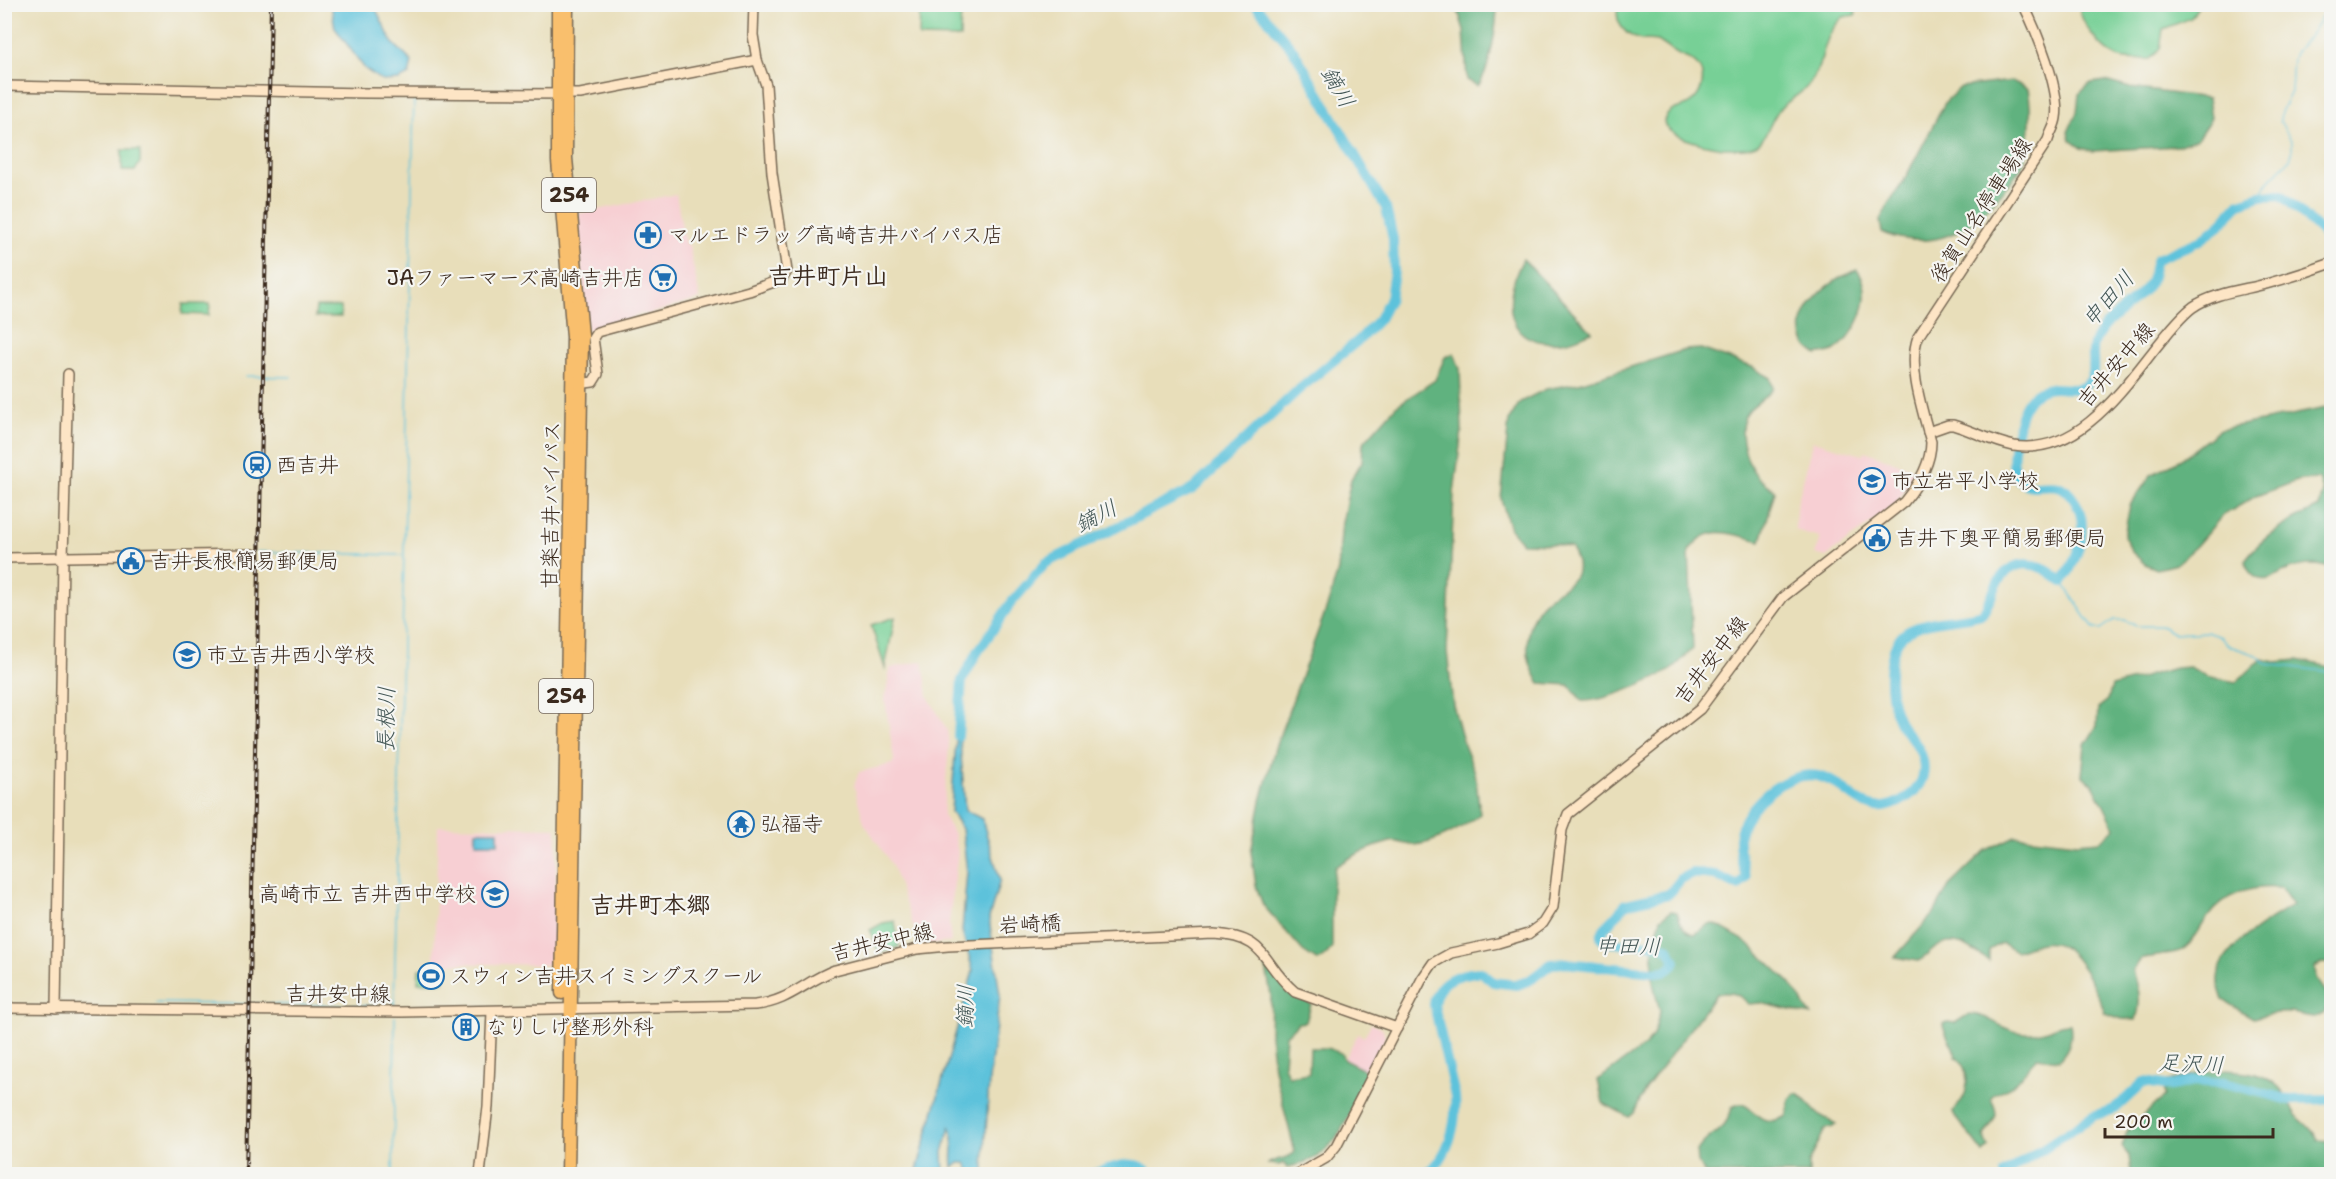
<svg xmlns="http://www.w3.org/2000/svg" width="2336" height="1179" viewBox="0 0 2336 1179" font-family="'Shantell Sans','Klee One',sans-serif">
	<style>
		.built { fill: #f7cfd3 }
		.green { fill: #77d096; stroke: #597d5a; stroke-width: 1.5 }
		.forest { fill: #61b27f; stroke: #4e6e4e; stroke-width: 1.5 }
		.water { fill: #5dc2db; stroke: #4c767c; stroke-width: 1.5 }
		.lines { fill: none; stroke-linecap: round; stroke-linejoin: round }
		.stream { stroke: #5dc2db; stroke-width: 1.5 }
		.river { stroke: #5dc2db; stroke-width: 10 }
		.secondary-casing { stroke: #786955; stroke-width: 12 }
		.highway-casing { stroke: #786955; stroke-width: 15 }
		.secondary { stroke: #fde5c5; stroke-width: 9 }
		.highway { stroke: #f9bf6d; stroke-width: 12 }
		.rail-casing { stroke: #3b2a1e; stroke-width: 4 }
		.rail { stroke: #f6f6f2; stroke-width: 1.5; stroke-dasharray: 4.5; stroke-linecap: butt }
		.labels { text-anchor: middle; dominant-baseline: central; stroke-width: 4.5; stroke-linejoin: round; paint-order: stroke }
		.shield { fill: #f6f6f2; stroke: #73675e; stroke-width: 1.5 }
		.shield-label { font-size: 20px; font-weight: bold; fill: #3b2a1e }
		.street-label { font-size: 21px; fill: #3b2a1e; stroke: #f6f6f2 }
		.poi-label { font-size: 21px; fill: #3b2a1e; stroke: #f6f6f2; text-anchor: start }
		.water-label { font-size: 22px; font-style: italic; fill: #455857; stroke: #f6f6f2 }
		.quarter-label { font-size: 24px; font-weight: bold; fill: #3b2a1e; stroke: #f6f6f2 }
	</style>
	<rect width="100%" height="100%" fill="#f6f6f2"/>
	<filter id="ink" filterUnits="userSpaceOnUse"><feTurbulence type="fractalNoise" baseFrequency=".0167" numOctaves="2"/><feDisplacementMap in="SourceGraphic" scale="12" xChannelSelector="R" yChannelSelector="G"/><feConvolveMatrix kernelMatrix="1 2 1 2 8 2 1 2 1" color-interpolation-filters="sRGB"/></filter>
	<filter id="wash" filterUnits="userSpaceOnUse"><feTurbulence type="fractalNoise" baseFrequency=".008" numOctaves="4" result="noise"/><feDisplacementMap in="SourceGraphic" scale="24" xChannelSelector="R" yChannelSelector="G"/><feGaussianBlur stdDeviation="1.35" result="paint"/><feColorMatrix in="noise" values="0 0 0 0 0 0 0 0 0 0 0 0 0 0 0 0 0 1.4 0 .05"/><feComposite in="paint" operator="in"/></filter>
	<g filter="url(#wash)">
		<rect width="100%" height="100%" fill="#e8deba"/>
		<g class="built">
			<polygon points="676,194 685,244 689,245 700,299 648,314 641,314 614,325 596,327 587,332 577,214"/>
			<polygon points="1813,441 1862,455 1865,451 1917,471 1895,505 1826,557 1815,554 1820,537 1795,530 1796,508"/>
			<polygon points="923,661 928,696 947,730 949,747 943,815 954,834 958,852 949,923 951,942 922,945 919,943 892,865 864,823 854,786 859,772 892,764 894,760 885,700 890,668"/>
			<polygon points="438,826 557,828 554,965 436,963 434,961"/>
			<polygon points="1371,1024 1383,1029 1385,1037 1370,1073 1344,1059 1358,1034 1364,1037"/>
		</g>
		<g class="green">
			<polygon points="920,5 961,5 960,38 919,37"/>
			<path d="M 1622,5 L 1854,4 L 1856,15 L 1843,17 C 1822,37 1826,55 1814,77 C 1806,93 1789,98 1778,111 C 1772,119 1766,137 1760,142 C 1751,150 1735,148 1724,148 C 1713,147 1648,135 1668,114 C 1673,108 1683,108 1689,104 C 1707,92 1708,66 1686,58 C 1673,54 1668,46 1659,42 C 1654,39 1647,41 1641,40 C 1626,36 1614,23 1618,7 Z"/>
			<path d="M 2079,5 L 2079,4 L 2199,5 L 2191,18 L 2163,29 L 2160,49 L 2150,59 C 2141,59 2125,61 2117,57 C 2100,49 2080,23 2079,5 Z"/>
			<polygon points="122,150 140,150 140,162 135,171 122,171"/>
			<polygon points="183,304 210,304 209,315 182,314"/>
			<polygon points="316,307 341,307 341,317 315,317"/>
			<polygon points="895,617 885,668 871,625"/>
			<polygon points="895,921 899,947 879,953 870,930 883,923"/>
			<polygon points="419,969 444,969 444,982 418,982"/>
		</g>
		<g class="forest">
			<path d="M 1456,5 L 1497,5 C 1497,26 1490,69 1478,86 L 1467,80 L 1464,30 Z"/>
			<path d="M 2012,81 L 2028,89 C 2032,109 2031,147 2022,166 C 2018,175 2008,184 2002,192 C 1969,233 1934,252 1882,233 L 1880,220 L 1888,204 L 1902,184 L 1946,101 L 1961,87 Z"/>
			<polygon points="2105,81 2130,88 2208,98 2211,118 2197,139 2177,146 2093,151 2081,148 2070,140 2068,132 2077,112 2079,94 2091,83"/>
			<path d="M 1523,259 L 1592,332 C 1583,335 1571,342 1561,342 C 1503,347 1502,299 1523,259 Z"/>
			<path d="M 1857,270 C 1876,294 1858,334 1835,350 C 1830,353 1823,353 1817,355 C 1814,352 1808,349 1806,345 C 1788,313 1830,279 1857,270 Z"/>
			<path d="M 1701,349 L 1752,367 L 1770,378 L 1773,388 C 1766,398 1757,402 1749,410 C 1735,425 1745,462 1757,476 C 1762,482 1769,486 1775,491 L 1761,541 C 1733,535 1709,521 1689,551 L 1693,649 C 1686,655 1679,663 1672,669 C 1654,681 1603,702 1582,701 L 1569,685 L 1540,683 C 1523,660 1523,627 1541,605 C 1557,586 1592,583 1571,548 L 1555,544 L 1522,543 L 1510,529 L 1501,499 L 1509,420 L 1520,402 L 1546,389 L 1579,383 L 1685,350 Z"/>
			<path d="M 1454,353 L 1460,369 L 1462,430 L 1454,493 L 1447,651 L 1453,705 L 1464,745 L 1475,772 L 1480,814 C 1466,826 1432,845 1413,845 C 1405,845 1398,840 1390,842 C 1371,847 1351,856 1335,867 L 1332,887 L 1332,947 L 1327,954 L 1318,961 L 1303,951 L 1263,905 L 1256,886 L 1251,852 L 1261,801 L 1275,748 L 1328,604 L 1338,570 L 1342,522 L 1351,479 L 1362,462 L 1363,443 L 1396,406 L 1435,380 L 1445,357 Z"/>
			<path d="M 2331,407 L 2331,569 C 2318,562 2299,565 2285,571 C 2279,573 2274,578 2268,579 C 2255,582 2247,571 2245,560 C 2263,535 2292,520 2319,507 L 2323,492 L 2319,479 L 2300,480 L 2256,496 L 2222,516 L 2196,546 L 2176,564 L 2157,569 L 2145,564 L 2132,552 L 2124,536 L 2130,505 L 2151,475 L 2181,459 L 2221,429 Z"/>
			<path d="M 2262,659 L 2276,662 L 2297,660 L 2331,667 L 2331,964 L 2322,963 L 2315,967 L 2316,978 L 2331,999 C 2323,1028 2308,1014 2290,1013 C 2276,1012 2266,1014 2253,1018 L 2223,1000 C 2221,994 2217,984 2218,978 C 2221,946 2269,921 2293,905 L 2281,888 C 2253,885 2224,893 2207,918 C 2199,929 2194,943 2182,950 C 2178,953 2149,957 2141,959 L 2133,970 C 2139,989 2142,1001 2136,1020 L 2122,1019 L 2105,1013 C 2098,993 2076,946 2053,943 C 2040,941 2028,947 2016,951 L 2002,943 L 1989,950 L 1989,961 C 1974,951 1956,935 1937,947 C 1930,951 1926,958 1918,961 L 1895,957 L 1934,913 L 1949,886 L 1986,850 L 2015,836 L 2077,843 L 2100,841 L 2115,828 L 2094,786 L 2082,775 L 2085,745 L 2097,726 L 2098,708 L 2108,700 L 2112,686 L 2175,668 L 2190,667 L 2206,676 L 2236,682 Z"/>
			<path d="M 1671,911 L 1677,912 C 1681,923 1682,932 1695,934 L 1709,924 L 1715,924 L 1747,942 L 1790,983 L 1811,1015 L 1761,1003 L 1748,1004 C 1740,993 1729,991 1716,994 L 1645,1090 L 1634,1113 L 1629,1117 L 1603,1103 L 1598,1080 L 1646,1045 L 1653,1035 L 1660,1012 L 1653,983 L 1653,947 L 1661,918 Z"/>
			<path d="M 1265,962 L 1287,991 L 1311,1004 L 1306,1022 L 1298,1023 L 1286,1035 L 1284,1065 L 1288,1076 L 1309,1073 L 1310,1048 L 1327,1048 L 1341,1053 L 1344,1060 L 1370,1073 C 1358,1096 1340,1143 1318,1156 C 1309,1162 1297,1165 1287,1168 L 1284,1163 L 1279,1165 L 1268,1164 C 1277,1157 1286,1161 1295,1152 L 1274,1069 L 1270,1035 L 1271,995 Z"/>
			<path d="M 1969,1014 C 1991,1015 1999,1029 2018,1032 C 2027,1034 2039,1033 2048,1030 C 2057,1027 2059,1023 2070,1024 C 2073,1039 2069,1049 2059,1060 L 2037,1057 L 2013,1085 L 1993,1095 L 1991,1099 C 2001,1117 1994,1119 1984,1135 L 1989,1147 L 1983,1153 L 1955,1116 L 1953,1112 C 1957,1107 1963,1100 1965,1094 C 1969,1081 1967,1066 1956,1057 C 1954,1044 1943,1033 1943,1024 L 1947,1022 L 1955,1023 Z"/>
			<path d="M 2224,1070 C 2246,1071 2269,1073 2283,1092 C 2288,1099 2291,1109 2297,1116 C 2306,1126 2311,1126 2318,1140 L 2331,1141 L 2331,1174 L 2131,1174 L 2129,1156 L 2122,1147 L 2127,1131 L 2164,1097 L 2163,1082 L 2209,1071 Z"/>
			<path d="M 1795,1093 L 1799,1094 L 1818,1114 L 1836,1124 L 1833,1127 L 1825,1129 L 1809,1163 L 1809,1174 L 1705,1174 L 1698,1163 L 1697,1151 C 1707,1133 1727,1133 1732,1107 C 1734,1106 1739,1104 1741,1104 C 1755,1106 1759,1131 1787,1116 L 1789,1099 Z"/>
		</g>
		<g class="water">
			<polygon points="331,5 374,5 392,42 412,62 409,75 399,80 382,81 365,69 335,28"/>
			<path d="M 958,712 L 965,810 L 982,819 L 1000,880 L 989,918 L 1000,995 L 989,1080 L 984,1167 L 984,1174 L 972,1174 L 966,1163 L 959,1163 L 953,1168 C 951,1151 956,1144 950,1127 L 943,1152 L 944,1174 L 916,1174 L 973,971 L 962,931 L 967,872 L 962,829 L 951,812 Z"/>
			<rect x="476" y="831" width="22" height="12"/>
		</g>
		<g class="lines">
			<g class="stream">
				<polyline points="2260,196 2269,181 2290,159 2292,153 2292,142 2280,121 2281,112 2291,92 2293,58 2296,51 2311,34 2325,11 2332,5"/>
				<polyline points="246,376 291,377"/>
				<polyline points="257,552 402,555"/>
				<polyline points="2062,582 2094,629 2101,629 2114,620 2125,620 2136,626 2161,626 2175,634 2206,632 2221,637 2229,646 2257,655 2266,664 2332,672"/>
				<polyline points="155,1003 394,1006"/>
				<polyline points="394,1009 414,96"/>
				<polyline points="393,1174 395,1017"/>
			</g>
			<g class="river">
				<polyline points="958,736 962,680 977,653 1011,603 1046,563 1193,489 1296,392 1360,339 1379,319 1390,298 1394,271 1393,239 1386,208 1294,51 1255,4"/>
				<path d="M 1093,1174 C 1111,1168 1137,1156 1150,1174"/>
				<path d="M 1426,1174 C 1449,1158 1457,1124 1455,1096 L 1434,1005 C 1436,980 1459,973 1481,972 L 1493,982 L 1517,985 L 1530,980 L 1551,964 L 1565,963 L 1655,972 C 1666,971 1671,971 1675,961 L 1668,948 L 1659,944 L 1609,943 L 1603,940 L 1601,936 L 1604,929 L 1626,904 L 1669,894 L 1681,879 L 1692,873 L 1715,875 L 1738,886 L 1746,878 C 1743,866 1738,850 1739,838 C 1743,807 1787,769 1818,776 C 1849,783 1861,821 1899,802 C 1925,789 1931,767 1915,742 C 1911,736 1904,731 1901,725 C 1891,706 1888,683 1891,663 C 1893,651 1896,639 1907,632 C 1929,618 1958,621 1982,614 C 1989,604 1992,594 1997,584 C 2014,554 2041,562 2062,582 C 2078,559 2092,522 2072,497 C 2068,492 2065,488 2058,486 C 2047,483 2032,490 2022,482 C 2011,474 2013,461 2014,449 C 2018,424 2022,387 2056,388 C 2066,388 2078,392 2087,384 C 2099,374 2089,354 2095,341 C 2106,317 2134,305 2149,284 C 2154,277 2152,267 2157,259 L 2199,241 L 2216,229 L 2240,203 L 2260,196 L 2282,195 L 2324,235 L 2332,238"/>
				<polyline points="2004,1174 2093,1116 2115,1109 2144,1082 2171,1086 2193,1081 2225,1083 2290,1100 2332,1099"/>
			</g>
		</g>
	</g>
	<g filter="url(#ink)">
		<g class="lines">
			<defs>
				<g id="secondary">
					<polyline points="4,86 366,93 580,94 757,60"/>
					<polyline points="578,384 593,382 598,374 593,338 597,332 749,291 782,279 787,271 772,173 766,85 757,60 753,35 754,4"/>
					<path d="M 1928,432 L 1948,425 L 1953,425 C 1973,431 1993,442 2014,446 C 2081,456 2125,385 2162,340 C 2171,329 2181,316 2193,307 C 2213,293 2243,290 2266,284 C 2288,278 2310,271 2332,263"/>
					<polyline points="4,558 253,554"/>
					<path d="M 4,1008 L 402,1012 L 755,1005 C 789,1002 805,981 835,970 L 917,949 L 948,946 L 1214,934 C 1269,937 1260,962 1295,992 L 1397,1028"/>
					<polyline points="56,1009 63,558 68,374"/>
					<polyline points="480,1174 488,1107 492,1011"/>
					<path d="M 1298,1174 L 1326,1158 L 1336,1146 L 1422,979 L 1433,963 L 1451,953 L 1498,943 L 1528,934 L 1543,923 L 1553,907 L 1562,830 L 1568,814 L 1700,709 L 1783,597 L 1904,502 C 1918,485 1931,464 1931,442 C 1923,412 1907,366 1918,337 L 2048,140 C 2050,133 2055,126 2056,118 C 2061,91 2036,29 2023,4"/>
				</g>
				<g id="highway">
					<polyline points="558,4 558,161 573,337 562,993"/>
					<polyline points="567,4 566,158 582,336 568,1174"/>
				</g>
			</defs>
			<use href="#secondary" class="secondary-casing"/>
			<use href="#highway" class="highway-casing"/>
			<use href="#secondary" class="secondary"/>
			<use href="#highway" class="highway"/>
			<defs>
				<polyline id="rail" points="246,1174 271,4"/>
			</defs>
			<use href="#rail" class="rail-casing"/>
			<use href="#rail" class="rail"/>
		</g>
	</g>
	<defs>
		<symbol id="pharmacy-ring" viewBox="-11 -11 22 22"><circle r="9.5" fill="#f6f6f2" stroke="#1f6fb2" stroke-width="1.5"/><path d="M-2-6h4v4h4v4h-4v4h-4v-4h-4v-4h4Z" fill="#1f6fb2"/></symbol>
		<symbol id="supermarket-ring" viewBox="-11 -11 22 22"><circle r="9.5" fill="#f6f6f2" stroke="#1f6fb2" stroke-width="1.5"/><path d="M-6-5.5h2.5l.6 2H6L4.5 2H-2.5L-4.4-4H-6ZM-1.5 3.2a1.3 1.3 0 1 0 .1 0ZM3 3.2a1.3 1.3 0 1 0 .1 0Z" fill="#1f6fb2"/></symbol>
		<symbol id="station-ring" viewBox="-11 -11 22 22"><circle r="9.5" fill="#f6f6f2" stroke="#1f6fb2" stroke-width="1.5"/><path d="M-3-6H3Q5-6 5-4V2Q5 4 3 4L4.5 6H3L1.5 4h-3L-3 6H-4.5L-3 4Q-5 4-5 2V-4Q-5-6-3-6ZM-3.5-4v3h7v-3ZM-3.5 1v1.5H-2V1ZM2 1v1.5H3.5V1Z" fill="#1f6fb2"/></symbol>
		<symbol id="school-ring" viewBox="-11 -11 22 22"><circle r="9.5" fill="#f6f6f2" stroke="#1f6fb2" stroke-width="1.5"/><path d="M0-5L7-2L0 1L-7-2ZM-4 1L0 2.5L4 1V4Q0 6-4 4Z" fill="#1f6fb2"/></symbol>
		<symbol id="civic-ring" viewBox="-11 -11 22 22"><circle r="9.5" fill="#f6f6f2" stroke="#1f6fb2" stroke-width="1.5"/><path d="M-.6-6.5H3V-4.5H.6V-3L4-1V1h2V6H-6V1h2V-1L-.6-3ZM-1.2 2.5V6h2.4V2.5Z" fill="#1f6fb2"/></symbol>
		<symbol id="temple-ring" viewBox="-11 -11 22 22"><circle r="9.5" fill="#f6f6f2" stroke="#1f6fb2" stroke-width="1.5"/><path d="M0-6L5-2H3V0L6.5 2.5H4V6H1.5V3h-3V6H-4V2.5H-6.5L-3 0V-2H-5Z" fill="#1f6fb2"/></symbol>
		<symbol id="stadium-ring" viewBox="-11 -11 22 22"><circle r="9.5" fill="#f6f6f2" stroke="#1f6fb2" stroke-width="1.5"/><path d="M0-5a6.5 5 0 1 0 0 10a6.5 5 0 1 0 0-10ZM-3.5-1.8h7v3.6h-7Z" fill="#1f6fb2"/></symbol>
		<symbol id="building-ring" viewBox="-11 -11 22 22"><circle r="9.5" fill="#f6f6f2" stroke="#1f6fb2" stroke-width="1.5"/><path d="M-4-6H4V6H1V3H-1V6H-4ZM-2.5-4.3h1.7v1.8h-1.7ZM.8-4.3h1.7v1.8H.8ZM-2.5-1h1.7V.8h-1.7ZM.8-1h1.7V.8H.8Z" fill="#1f6fb2"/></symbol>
	</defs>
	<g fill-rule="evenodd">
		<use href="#pharmacy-ring" x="633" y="220" width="30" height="30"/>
		<use href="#supermarket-ring" x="648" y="263" width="30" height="30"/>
		<use href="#station-ring" x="242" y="450" width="30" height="30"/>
		<use href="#school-ring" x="1857" y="466" width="30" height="30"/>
		<use href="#civic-ring" x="1862" y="523" width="30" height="30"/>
		<use href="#civic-ring" x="116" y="546" width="30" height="30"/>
		<use href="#school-ring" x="172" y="640" width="30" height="30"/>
		<use href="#temple-ring" x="726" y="809" width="30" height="30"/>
		<use href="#school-ring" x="480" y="879" width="30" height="30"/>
		<use href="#stadium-ring" x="416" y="961" width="30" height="30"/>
		<use href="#building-ring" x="451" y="1012" width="30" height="30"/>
	</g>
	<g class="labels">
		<g class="shield">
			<rect x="542" y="178" width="54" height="34" rx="4.5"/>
			<rect x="539" y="679" width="54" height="34" rx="4.5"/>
		</g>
		<g class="shield-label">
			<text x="569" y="195">254</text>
			<text x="566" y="696">254</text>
		</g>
		<g class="street-label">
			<text transform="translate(1981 210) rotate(-57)">後賀山名停車場線</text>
			<text transform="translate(2116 365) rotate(-49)">吉井安中線</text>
			<text transform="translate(551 505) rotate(-89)">甘楽吉井バイパス</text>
			<text transform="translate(1711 660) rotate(-52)">吉井安中線</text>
			<text transform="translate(1030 924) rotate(-3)">岩崎橋</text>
			<text transform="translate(882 942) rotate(-13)">吉井安中線</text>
			<text x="338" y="994">吉井安中線</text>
		</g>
		<g class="poi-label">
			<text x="668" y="235">マルエドラッグ高崎吉井バイパス店</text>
			<text x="644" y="278" text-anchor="end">JAファーマーズ高崎吉井店</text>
			<text x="276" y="465">西吉井</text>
			<text x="1892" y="481">市立岩平小学校</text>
			<text x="1896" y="538">吉井下奥平簡易郵便局</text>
			<text x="150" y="561">吉井長根簡易郵便局</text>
			<text x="207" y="655">市立吉井西小学校</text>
			<text x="760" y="824">弘福寺</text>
			<text x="476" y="894" text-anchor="end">高崎市立 吉井西中学校</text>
			<text x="450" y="976">スウィン吉井スイミングスクール</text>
			<text x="486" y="1027">なりしげ整形外科</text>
		</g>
		<g class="water-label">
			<text transform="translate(1338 87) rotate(60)">鏑川</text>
			<text transform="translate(2108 299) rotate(-49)">申田川</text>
			<text transform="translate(1096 516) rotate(-27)">鏑川</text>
			<text transform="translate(386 719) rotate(-89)">長根川</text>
			<text transform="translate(1628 946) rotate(1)">申田川</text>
			<text transform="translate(965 1006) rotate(-88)">鏑川</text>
			<text transform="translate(2191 1064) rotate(2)">足沢川</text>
		</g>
		<g class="quarter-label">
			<text x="828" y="276">吉井町片山</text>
			<text x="650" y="905">吉井町本郷</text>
		</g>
	</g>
	<rect width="2336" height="1179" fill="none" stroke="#f6f6f2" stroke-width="24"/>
	<path d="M2105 1128v9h168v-9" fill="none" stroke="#3b2a1e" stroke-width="3"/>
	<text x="2114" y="1128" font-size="18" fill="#3b2a1e" stroke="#f6f6f2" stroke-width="4.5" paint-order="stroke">200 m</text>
</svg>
